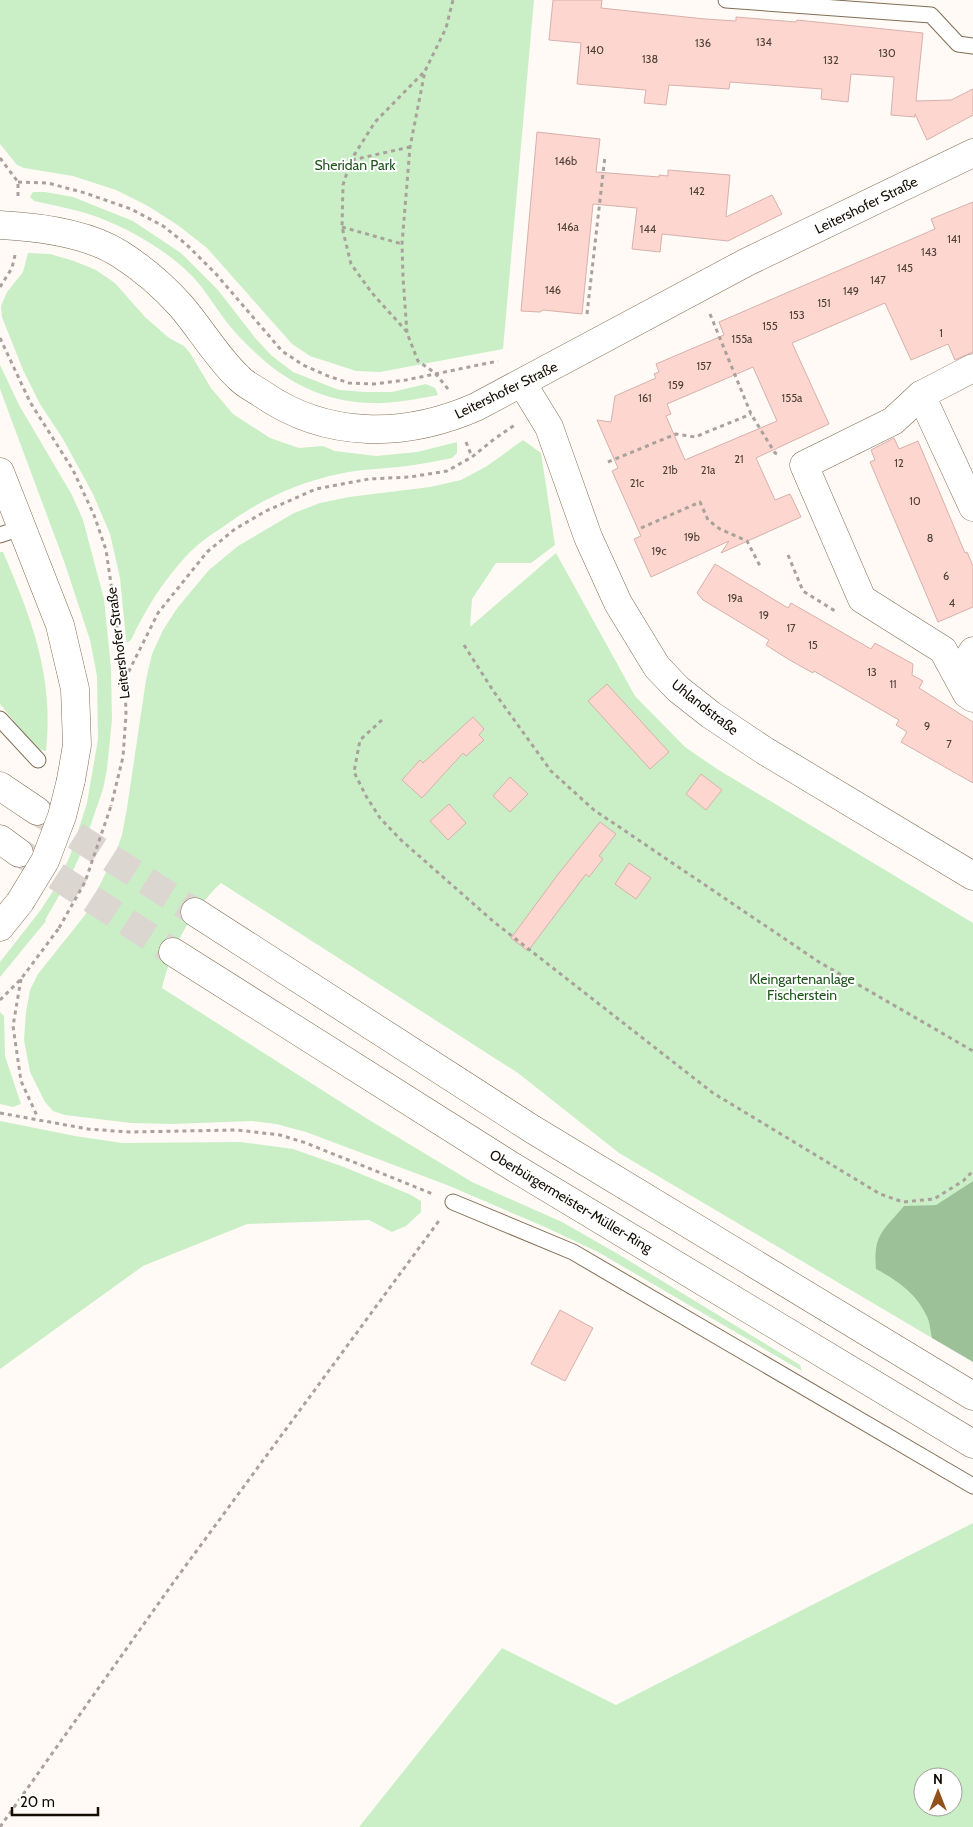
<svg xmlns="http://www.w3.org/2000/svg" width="973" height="1827" viewBox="0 0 973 1827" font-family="Cabin,sans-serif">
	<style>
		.green { fill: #caefc6; fill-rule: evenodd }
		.forest { fill: #9cc198 }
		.building { fill: #fcd6cf; stroke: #d7b1ab; fill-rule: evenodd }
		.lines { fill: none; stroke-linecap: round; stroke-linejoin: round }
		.trunk-tunnel { stroke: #dcd6d1; stroke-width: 28; stroke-dasharray: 28 14; stroke-linecap: butt }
		.service-casing { stroke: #816d54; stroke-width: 17 }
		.minor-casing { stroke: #816d54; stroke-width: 29 }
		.tertiary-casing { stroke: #816d54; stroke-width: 29 }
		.trunk-casing { stroke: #816d54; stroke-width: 29 }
		.path { stroke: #a8a29b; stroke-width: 3; stroke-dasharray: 4 4; stroke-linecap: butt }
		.service { stroke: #fff; stroke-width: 15 }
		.minor { stroke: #fff; stroke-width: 28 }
		.tertiary { stroke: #fff; stroke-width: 28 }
		.trunk { stroke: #fff; stroke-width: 28 }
		.tertiary-bridge-casing { stroke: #816d54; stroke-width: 29; stroke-linecap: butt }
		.path-bridge { stroke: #a8a29b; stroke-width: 3; stroke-dasharray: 4 4; stroke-linecap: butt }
		.tertiary-bridge { stroke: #fff; stroke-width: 28 }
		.labels { text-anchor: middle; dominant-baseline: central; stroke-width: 4; stroke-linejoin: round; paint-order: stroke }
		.number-label { font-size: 11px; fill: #4e3f37 }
		.park-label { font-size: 14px; fill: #21531d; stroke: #fff }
		.street-label { font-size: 14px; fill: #140d04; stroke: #fff }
	</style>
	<rect width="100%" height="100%" fill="#fffaf5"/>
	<g class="green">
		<polygon points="0,0 534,0 503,349 380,372 356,371 310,356 292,344 207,248 179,226 148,206 116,190 73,176 24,168 17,165 0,144"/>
		<path d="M 33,192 L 45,192 L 73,197 L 133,221 L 181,253 L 218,290 L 256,339 L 271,355 L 293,372 L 339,390 L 365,392 L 392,392 L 426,384 L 435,388 L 438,395 C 416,399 393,404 370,403 C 312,401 272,373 234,331 C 219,314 208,293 193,277 C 168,251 133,231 100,218 C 80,210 56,206 34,201 L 30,197 Z"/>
		<path d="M 28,253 L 50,254 L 74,261 L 96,270 L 115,283 L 145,317 L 169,338 L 184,346 L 190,353 L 211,388 L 233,414 L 270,438 L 299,448 L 323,446 L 335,451 L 376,456 L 417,452 L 457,442 L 457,453 L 452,458 C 437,461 422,464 407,466 C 384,469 361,469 339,474 C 296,483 258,501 223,527 C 212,534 199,543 190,552 C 165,578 146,608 131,640 L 127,643 L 126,639 L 120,578 L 110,534 L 93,494 L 63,439 L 40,404 L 23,370 L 2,317 L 1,306 L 7,292 L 23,272 Z"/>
		<polygon points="0,365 19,405 72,495 83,520 104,599 111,668 112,720 107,769 103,789 81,853 71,875 45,920 46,921 0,977 0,962 40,911 55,888 70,856 87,803 98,739 97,676 90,640 64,561 0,389"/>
		<path d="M 523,440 L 541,453 L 555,545 L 531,563 L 496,563 L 472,599 L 470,627 L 556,553 L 635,696 L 685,747 L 717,769 L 973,923 L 973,1181 L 936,1205 L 904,1207 L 876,1269 C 896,1280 916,1293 926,1315 C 930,1321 930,1331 932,1338 L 619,1153 L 518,1073 L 221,883 C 190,912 172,947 162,988 L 366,1118 L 472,1182 L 562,1222 L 618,1254 L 800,1365 L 802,1371 L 598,1252 L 545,1227 L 447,1185 L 306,1132 L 276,1124 L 252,1121 L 172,1124 L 131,1123 L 65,1115 L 53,1111 L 45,1102 L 30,1072 L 24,1040 L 26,1012 L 30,990 L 38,974 L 85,915 L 116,852 L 122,835 L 127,808 L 146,680 L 152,654 L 163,630 L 178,607 L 209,570 L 238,546 L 294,513 L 320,503 L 349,497 L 430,487 L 461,480 L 487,466 Z"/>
		<path d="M 0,552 L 3,552 C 32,619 54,677 46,751 L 37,749 L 0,704 Z"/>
		<polygon points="0,1012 4,1016 5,1056 21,1104 13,1107 0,1104"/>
		<polygon points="0,1121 75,1136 122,1143 240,1142 293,1149 344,1167 409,1194 421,1201 421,1212 406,1226 392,1232 369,1220 247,1224 143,1266 0,1369"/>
		<path d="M 973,1523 L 973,1827 L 359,1827 L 502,1648 L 616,1705 ZM 923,1777 L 953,1777 L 953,1807 L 923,1807 Z"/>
	</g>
	<path class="forest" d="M 973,1181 L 973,1362 L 932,1338 C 930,1331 930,1321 926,1315 C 916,1293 896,1280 876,1269 C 873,1235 883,1231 904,1206 L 936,1205 Z"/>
	<g class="building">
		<polygon points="553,0 602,0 601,8 705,19 736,21 736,17 796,22 797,20 923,33 916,101 951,100 973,89 973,115 927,140 915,114 915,117 891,115 894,77 851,74 848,102 821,99 822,89 730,82 729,89 669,85 666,105 644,103 646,90 577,84 581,43 549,40"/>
		<polygon points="537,132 600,139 596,172 659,177 659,175 668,176 668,170 730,175 726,217 772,195 782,214 728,241 662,234 660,252 632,249 637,208 593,204 582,314 543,310 540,312 521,311"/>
		<path d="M 973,202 L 973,352 L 955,360 L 948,344 L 911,360 L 885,303 L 792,343 L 829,424 L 756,458 L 775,500 L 790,494 L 801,517 L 721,553 L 729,541 L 651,577 L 634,539 L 641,536 L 612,471 L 618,468 L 597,420 L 611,422 L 615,396 L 656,378 L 654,374 L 659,372 L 656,364 L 724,335 L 719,322 L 935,229 L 931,219 ZM 753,367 L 777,421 L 685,460 L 666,416 L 671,414 L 667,404 Z"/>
		<polygon points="894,438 899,449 918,441 965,553 967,552 973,566 973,607 938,622 870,462 875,460 871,450"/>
		<polygon points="715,564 788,608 791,603 871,649 875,643 913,664 912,675 923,681 919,688 973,722 973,783 901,742 907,732 896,725 899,720 814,671 813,673 788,659 766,645 769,640 703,600 697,593"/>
		<polygon points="607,684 669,752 650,769 588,701"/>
		<polygon points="473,717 484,729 479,735 484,740 466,756 463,753 422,798 402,780 420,760 423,763"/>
		<polygon points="701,774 722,790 706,810 686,794"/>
		<polygon points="510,777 528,794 510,812 493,796"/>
		<polygon points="449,804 466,823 448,840 430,821"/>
		<polygon points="600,822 616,834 599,856 603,859 589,877 586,874 528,951 511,938 559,873"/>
		<polygon points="629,863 651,878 636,899 615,884"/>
		<polygon points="560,1310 593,1328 565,1381 531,1364"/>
	</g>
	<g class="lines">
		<g class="trunk-tunnel">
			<polyline points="40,813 195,912"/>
			<polyline points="21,853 173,952"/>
		</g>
		<defs>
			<g id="service">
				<polyline points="726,0 931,15 958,44 973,46"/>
				<polyline points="0,535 21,528"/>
				<polyline points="0,719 38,760"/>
				<polyline points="453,1202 573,1252 973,1486"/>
			</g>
			<g id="minor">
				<polyline points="973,368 921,395 893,421 804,465 862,599 943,650 967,694 973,698"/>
				<polyline points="522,383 549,427 588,537 618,603 657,667 678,689 711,715 765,751 973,876"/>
				<polyline points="921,395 973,507"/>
				<polyline points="958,676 973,651"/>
			</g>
			<g id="tertiary">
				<path d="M 0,225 C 39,227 87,233 120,254 C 142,268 164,287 181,306 C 200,328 217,357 238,377 C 244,384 255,389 262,394 C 327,439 405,438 476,407 L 747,262 L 973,153"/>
				<polyline points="0,472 60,625 75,689 77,745 71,780"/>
				<polyline points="0,927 20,902"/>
			</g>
			<g id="trunk">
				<polyline points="0,786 37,811"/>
				<polyline points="0,839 19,853"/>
				<polyline points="195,912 532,1129 973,1396"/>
				<polyline points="173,952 510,1165 973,1444"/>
			</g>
		</defs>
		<use href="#service" class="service-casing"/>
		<use href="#minor" class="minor-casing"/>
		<use href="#tertiary" class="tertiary-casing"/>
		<use href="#trunk" class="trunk-casing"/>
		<g class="path">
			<polyline points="0,158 18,182 18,199"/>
			<polyline points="352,160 410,147"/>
			<polyline points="18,182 48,183 85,193 131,209 163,226 186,244 216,274 282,351 303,365 328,376 349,383 373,384 406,380 498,361"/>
			<polyline points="342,227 402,244"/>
			<polyline points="0,287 12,268 15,255"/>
			<polyline points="587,314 605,156"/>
			<polyline points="710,314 751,414 775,453 779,455"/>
			<polyline points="407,332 372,293 351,264 342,227 343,185 351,160 375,122 425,71"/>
			<polyline points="0,338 30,402 73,470 94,515 106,550 125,679 126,715 123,757 111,806"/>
			<polyline points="448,389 435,373 418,361 407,333 403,277 402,244 410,147 425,71 446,28 453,0"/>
			<polyline points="466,442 472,457"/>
			<polyline points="608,462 676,434 695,437 751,414"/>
			<polyline points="641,528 700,502 708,520 720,529 747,541 760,566"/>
			<polyline points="788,555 803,591 835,611"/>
			<polyline points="464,645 494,692 551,771 594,810 819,962 973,1051"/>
			<polyline points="125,679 158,613 207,552 235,529 266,511 316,489 369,479 410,477 447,471 472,457 493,440 516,424"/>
			<polyline points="382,720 360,740 354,772 366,796 380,818 401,840 494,922 713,1093 880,1194 903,1202 934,1199 963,1181 973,1171"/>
			<polyline points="21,979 13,1026 21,1081 38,1118"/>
			<polyline points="0,1000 21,979 59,928"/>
			<polyline points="0,1113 88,1129 129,1132 237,1130 280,1135 306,1143 433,1194"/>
			<polyline points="0,1827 173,1583 441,1218"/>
		</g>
		<use href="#service" class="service"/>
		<use href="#minor" class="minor"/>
		<use href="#tertiary" class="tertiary"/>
		<use href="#trunk" class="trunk"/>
		<defs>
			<polyline id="tertiary-bridge" points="20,902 45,861 62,816 71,780"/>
		</defs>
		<use href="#tertiary-bridge" class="tertiary-bridge-casing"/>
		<polyline class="path-bridge" points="59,928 85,882 111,806"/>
		<use href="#tertiary-bridge" class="tertiary-bridge"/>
	</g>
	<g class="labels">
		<g class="number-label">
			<text x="764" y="42">134</text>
			<text x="703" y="43">136</text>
			<text x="595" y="50">140</text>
			<text x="887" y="53">130</text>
			<text x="650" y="59">138</text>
			<text x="831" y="60">132</text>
			<text x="566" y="161">146b</text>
			<text x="697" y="191">142</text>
			<text x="568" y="227">146a</text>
			<text x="648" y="229">144</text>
			<text x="954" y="239">141</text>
			<text x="929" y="252">143</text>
			<text x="905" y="268">145</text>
			<text x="878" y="280">147</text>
			<text x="553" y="290">146</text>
			<text x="851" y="291">149</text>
			<text x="824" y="303">151</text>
			<text x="797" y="315">153</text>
			<text x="770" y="326">155</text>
			<text x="941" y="333">1</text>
			<text x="742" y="339">155a</text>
			<text x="704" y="366">157</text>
			<text x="676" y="385">159</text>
			<text x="645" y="398">161</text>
			<text x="792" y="398">155a</text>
			<text x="739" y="459">21</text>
			<text x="899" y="463">12</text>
			<text x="670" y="470">21b</text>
			<text x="708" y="470">21a</text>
			<text x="637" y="483">21c</text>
			<text x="915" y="501">10</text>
			<text x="692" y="537">19b</text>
			<text x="930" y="538">8</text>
			<text x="659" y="551">19c</text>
			<text x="946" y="576">6</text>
			<text x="735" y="598">19a</text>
			<text x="952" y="603">4</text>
			<text x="764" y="615">19</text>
			<text x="791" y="628">17</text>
			<text x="813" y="645">15</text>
			<text x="872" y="672">13</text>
			<text x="893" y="684">11</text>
			<text x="927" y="726">9</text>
			<text x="949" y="744">7</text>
		</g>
		<g class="park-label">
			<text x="355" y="165">Sheridan Park</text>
			<text x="802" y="979">Kleingartenanlage<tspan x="802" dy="16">Fischerstein</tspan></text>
		</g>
		<g class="street-label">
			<text transform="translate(866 205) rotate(-26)">Leitershofer Straße</text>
			<text transform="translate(506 390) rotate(-26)">Leitershofer Straße</text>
			<text transform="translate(118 643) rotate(-97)">Leitershofer Straße</text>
			<text transform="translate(705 707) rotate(38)">Uhlandstraße</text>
			<text transform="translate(571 1201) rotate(31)">Oberbürgermeister-Müller-Ring</text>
		</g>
	</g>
	<g transform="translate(938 1792)"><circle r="24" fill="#ffffff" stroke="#a19e9b"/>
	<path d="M0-4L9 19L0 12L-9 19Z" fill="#91511a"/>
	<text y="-8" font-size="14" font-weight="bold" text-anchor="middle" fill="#140d04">N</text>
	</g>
	<path d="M12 1807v8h86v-8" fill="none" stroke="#140d04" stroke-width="2.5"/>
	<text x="20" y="1807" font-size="15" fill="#140d04" stroke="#ffffff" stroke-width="4" paint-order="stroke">20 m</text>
</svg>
